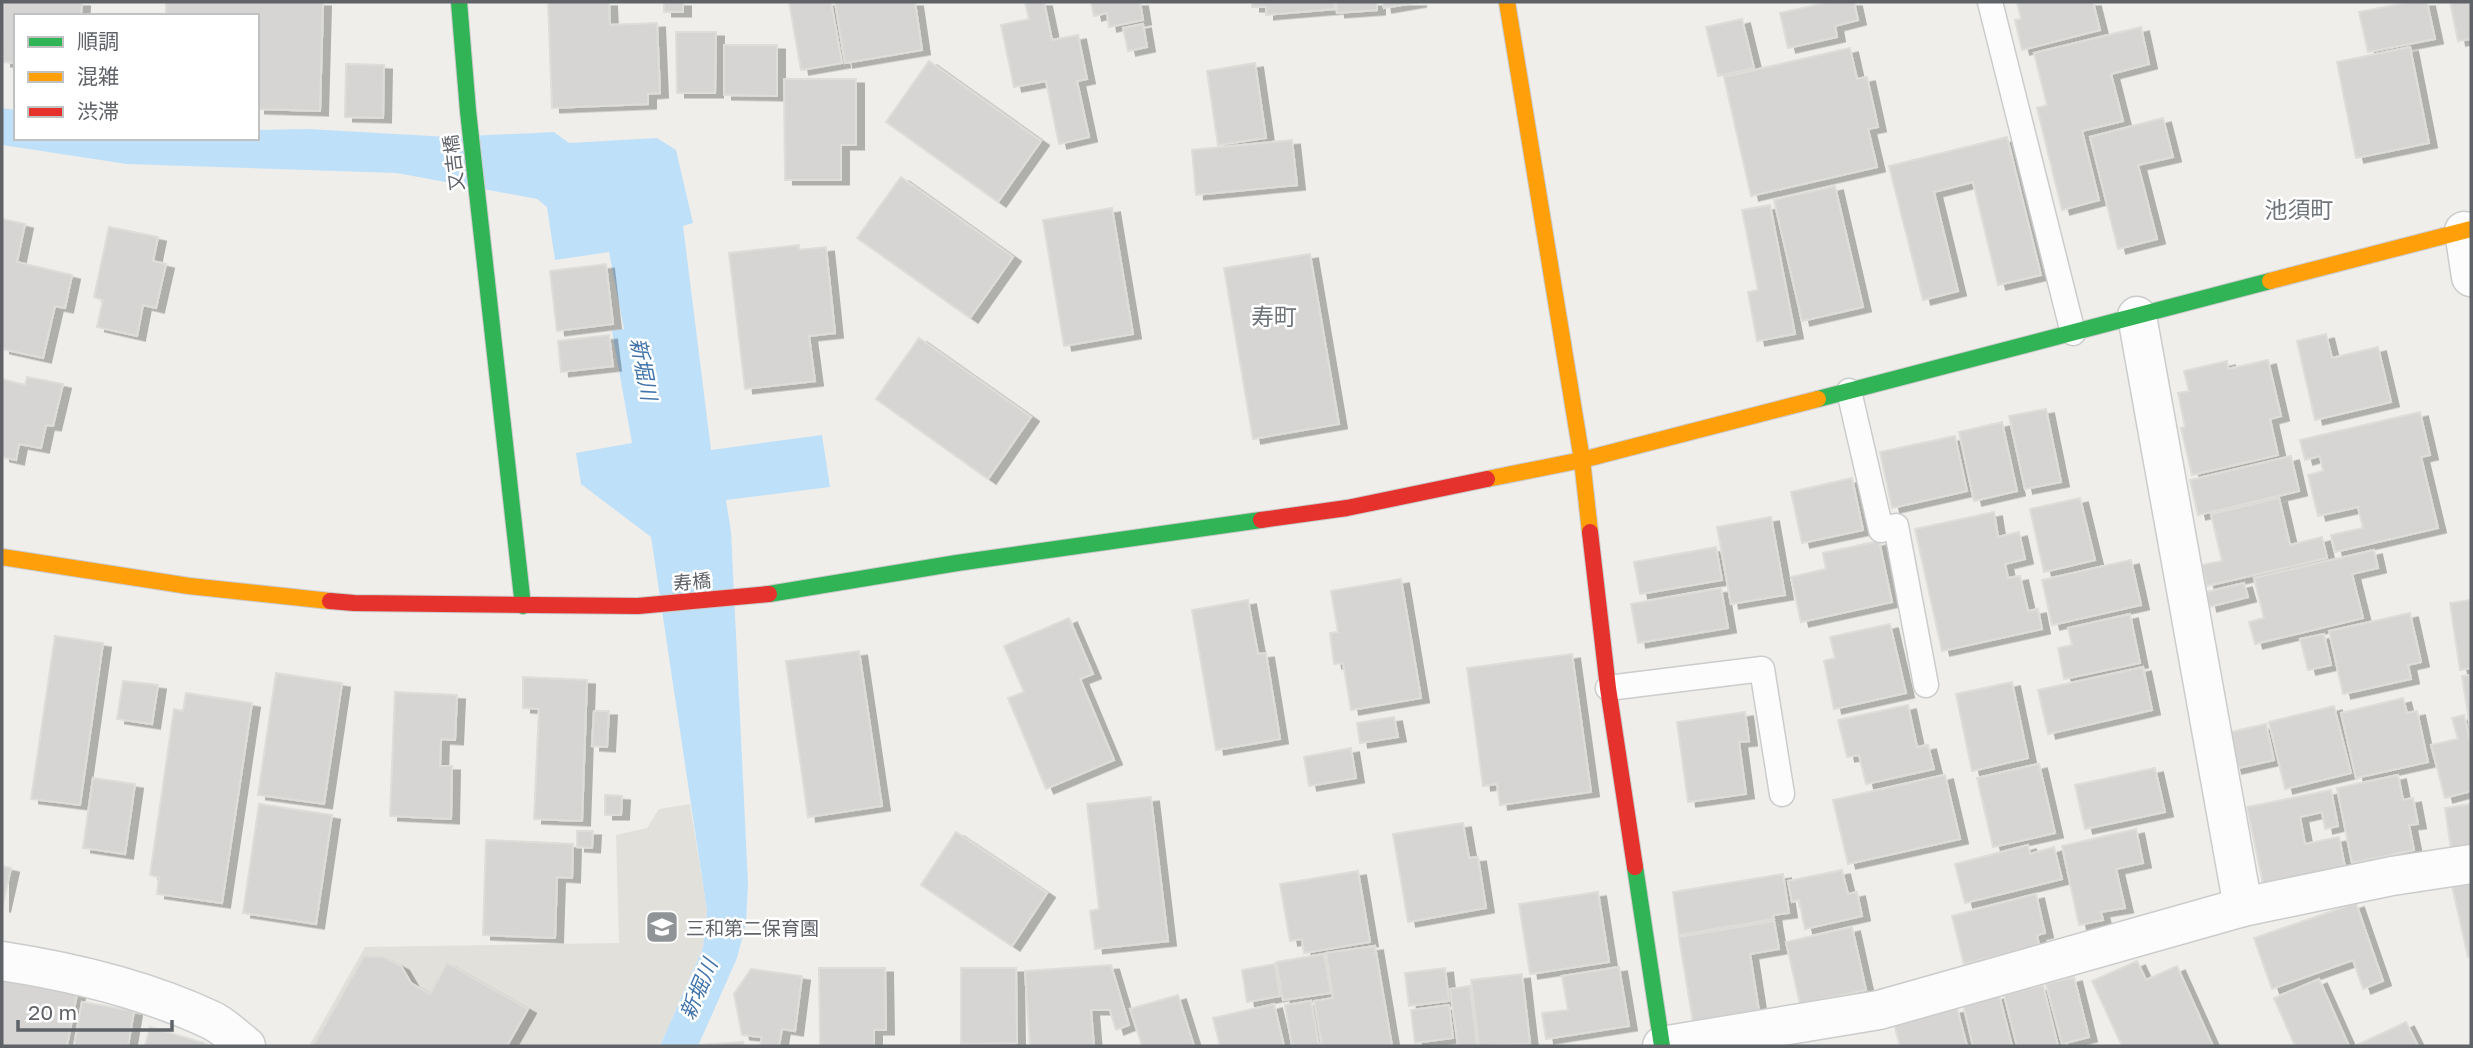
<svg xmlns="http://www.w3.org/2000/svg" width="2473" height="1048" viewBox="0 0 2473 1048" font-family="'Golos Text','Noto Sans JP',sans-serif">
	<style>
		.education { fill: #e2e0da }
		.water { fill: #bfe0f9 }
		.building { fill: #d6d5d3; stroke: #deddd9; stroke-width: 2; filter: url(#shadow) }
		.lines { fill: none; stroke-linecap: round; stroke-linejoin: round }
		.lane-casing { stroke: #cbcccc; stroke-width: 27 }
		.street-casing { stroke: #cbcccc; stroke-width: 41 }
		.fast-casing { stroke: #cacacb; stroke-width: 18 }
		.slow-casing { stroke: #cacacb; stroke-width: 18 }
		.jam-casing { stroke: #cacacb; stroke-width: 18 }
		.lane { stroke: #fdfcfc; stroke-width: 24 }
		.street { stroke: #fdfcfc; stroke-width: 38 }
		.fast { stroke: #30b455; stroke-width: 16 }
		.slow { stroke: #ff9f0a; stroke-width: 16 }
		.jam { stroke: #e5322d; stroke-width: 16 }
		.labels { text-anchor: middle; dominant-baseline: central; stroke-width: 5; stroke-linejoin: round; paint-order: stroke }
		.street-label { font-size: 19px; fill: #5f6368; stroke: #fff }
		.poi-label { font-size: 19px; fill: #5f6368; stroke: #fff; text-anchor: start }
		.water-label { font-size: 21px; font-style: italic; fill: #4174aa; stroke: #fff }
		.quarter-label { font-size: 23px; fill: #70757a; stroke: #fff }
	</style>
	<defs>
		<filter id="shadow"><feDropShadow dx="8" dy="4.5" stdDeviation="0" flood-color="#0004"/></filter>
	</defs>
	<rect width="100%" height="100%" fill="#efeeea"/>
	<polygon class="education" points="690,804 707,911 703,948 660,1046 309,1046 365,947 619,943 616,835 647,828 659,809"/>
	<polygon class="water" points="2,108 16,110 16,138 257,138 257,130 309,129 448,137 554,132 569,143 657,138 676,150 693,223 683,226 711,450 822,435 830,487 726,500 731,532 748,883 746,923 737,958 698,1046 660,1046 703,948 707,911 651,537 581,484 576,453 632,443 612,331 624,329 609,252 555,260 547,207 537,199 397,173 127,164 2,145"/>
	<g class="building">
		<polygon points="4,2 82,2 81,16 16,16 16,63 3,62"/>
		<polygon points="166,2 323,2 320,111 257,109 257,16 166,16"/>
		<polygon points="548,2 609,2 610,25 657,23 660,93 648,94 648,104 552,108"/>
		<rect x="664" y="2" width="19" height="10"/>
		<polygon points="789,2 831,2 842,63 801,70"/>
		<polygon points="835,2 915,2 922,50 845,63"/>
		<polygon points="1025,2 1044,2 1052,40 1078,35 1087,79 1077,81 1089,137 1059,144 1046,81 1014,87 1001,25 1029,19"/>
		<polygon points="1091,2 1140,2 1143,20 1109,27 1107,13 1094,16"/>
		<polygon points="1252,2 1334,2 1335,9 1266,15 1266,7 1252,7"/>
		<polygon points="1336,2 1377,2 1377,10 1337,13"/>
		<polygon points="1383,2 1419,2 1384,8"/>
		<polygon points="1829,2 1854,2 1858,20 1835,26 1837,37 1788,48 1780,13"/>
		<polygon points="2017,2 2093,2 2100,30 2022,50 2015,20 2021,19"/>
		<polygon points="2410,2 2427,2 2435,39 2368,52 2359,12"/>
		<polygon points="2450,2 2471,2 2471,39 2458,41"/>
		<polygon points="1742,19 1754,68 1718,76 1706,27"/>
		<polygon points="1143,24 1147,47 1128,51 1123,28"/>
		<polygon points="2141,27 2149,64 2111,74 2123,121 2082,131 2099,200 2062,210 2037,108 2047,105 2034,53"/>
		<polygon points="676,32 716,32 715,93 677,93"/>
		<polygon points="724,45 777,45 777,96 724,95"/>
		<polygon points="2410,47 2429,143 2356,158 2337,62"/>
		<polygon points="1850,48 1857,79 1867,77 1878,127 1868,129 1877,167 1751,196 1724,77"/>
		<polygon points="929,61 1041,141 998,202 886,122"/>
		<polygon points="1255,63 1266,138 1218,145 1207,71"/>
		<polygon points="346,64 384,65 383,118 345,117"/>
		<polygon points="784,79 856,79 856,145 841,145 841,180 785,180"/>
		<polygon points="2163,118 2173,157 2138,165 2157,239 2118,249 2090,137"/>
		<polygon points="2007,137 2041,275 1998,285 1973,182 1934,192 1958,291 1923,300 1889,166"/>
		<polygon points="1292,140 1297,185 1196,195 1192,150"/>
		<polygon points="901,177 1013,257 970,318 857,238"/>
		<polygon points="1835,186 1863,307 1802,321 1774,200"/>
		<polygon points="1770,205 1795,334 1757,341 1748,292 1758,290 1742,210"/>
		<polygon points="1112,208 1133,334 1064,346 1043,220"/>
		<polygon points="2,219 25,224 17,262 72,275 65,308 55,306 43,358 2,349"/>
		<polygon points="109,227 158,237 153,261 166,264 156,308 143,305 137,336 97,327 103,300 94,297"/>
		<polygon points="799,245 799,250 826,247 835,333 809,336 815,381 745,389 729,253"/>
		<polygon points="1310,254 1339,424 1253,439 1224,268"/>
		<polygon points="606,264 613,324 557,331 550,271"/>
		<polygon points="2326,334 2332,358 2378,347 2391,402 2315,420 2297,341"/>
		<polygon points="609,335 613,366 561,372 558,341"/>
		<polygon points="919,338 1031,417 988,479 876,399"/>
		<polygon points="2268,360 2281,416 2270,419 2278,455 2192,475 2181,428 2185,427 2178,393 2189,391 2184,371 2227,361 2228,369"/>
		<polygon points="27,377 63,384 53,426 46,425 41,448 19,444 16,460 2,457 2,379 25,385"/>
		<polygon points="2046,409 2061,482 2025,489 2009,416"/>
		<polygon points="2420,412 2430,455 2421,457 2438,528 2335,552 2331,535 2363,528 2358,507 2318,516 2308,475 2323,471 2320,456 2305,460 2300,440"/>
		<polygon points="2002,422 2017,491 1974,501 1959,432"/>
		<polygon points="1955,436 1967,491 1892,508 1880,452"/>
		<polygon points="2291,456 2299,491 2198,515 2190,480"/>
		<polygon points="1852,478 1863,530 1802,543 1791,492"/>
		<polygon points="2080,498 2095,560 2044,572 2030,509"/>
		<polygon points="2279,498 2290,545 2322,537 2327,558 2207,586 2202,565 2222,561 2211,514"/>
		<polygon points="1994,512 1998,537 2019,532 2025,559 2005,564 2008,578 2020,576 2028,611 2038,609 2042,629 1942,651 1915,529"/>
		<polygon points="1771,517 1785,595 1731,604 1717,527"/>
		<polygon points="1879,541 1892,602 1801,622 1791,577 1826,569 1823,553"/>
		<polygon points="1716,547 1722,580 1640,594 1634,562"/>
		<polygon points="2374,550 2378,568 2352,574 2363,618 2255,644 2249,622 2264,618 2254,578"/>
		<polygon points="2131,560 2141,605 2052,625 2042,580"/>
		<polygon points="1401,579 1421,698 1351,710 1343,663 1334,664 1330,633 1338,632 1331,591"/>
		<polygon points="2244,583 2248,597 2209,607 2206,592"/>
		<polygon points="1721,588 1728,628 1638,643 1631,604"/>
		<polygon points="1248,600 1258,654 1266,653 1280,739 1216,750 1192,610"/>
		<polygon points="2471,600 2471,668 2460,670 2450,603"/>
		<polygon points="2410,613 2421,662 2408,665 2411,679 2343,694 2329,631"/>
		<polygon points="2130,614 2140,663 2064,679 2058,648 2072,645 2068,628"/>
		<polygon points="1069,618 1093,674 1080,679 1114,760 1046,789 1008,698 1024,692 1004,646"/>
		<polygon points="1890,624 1906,693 1834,709 1824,661 1835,658 1830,637"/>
		<polygon points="2324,634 2331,665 2308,670 2300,639"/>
		<polygon points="55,636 103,643 80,805 31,799"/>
		<polygon points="859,651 882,806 808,817 786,661"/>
		<polygon points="1572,654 1591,792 1500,805 1497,784 1483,786 1467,668"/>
		<polygon points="2143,667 2152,710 2048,734 2038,690"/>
		<polygon points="276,673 342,683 324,804 258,795"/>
		<polygon points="2471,675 2471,734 2462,676"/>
		<polygon points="523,677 587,680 582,821 534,819 539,709 523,708"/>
		<polygon points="123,681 158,685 152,724 117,719"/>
		<polygon points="2012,682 2028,758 1972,771 1956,694"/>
		<polygon points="395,692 457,695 455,740 441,739 440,766 452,766 451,819 390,816"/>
		<polygon points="186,693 252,703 222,903 157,894 159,877 150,875 174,709 183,711"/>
		<polygon points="2403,698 2407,713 2417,711 2428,762 2356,778 2341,713"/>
		<polygon points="1908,705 1917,747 1928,745 1934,769 1866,784 1859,755 1847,757 1838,720"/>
		<polygon points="2334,706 2351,773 2285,789 2269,722"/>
		<polygon points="594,711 609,711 607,747 592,746"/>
		<polygon points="1745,712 1749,741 1739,742 1746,794 1688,802 1677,722"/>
		<polygon points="2464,715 2471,744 2471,791 2445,798 2431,745 2458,739 2452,718"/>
		<polygon points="1394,717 1398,737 1360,743 1357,723"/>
		<polygon points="2266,724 2274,760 2234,769 2226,733"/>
		<polygon points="1351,748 1356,778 1309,786 1304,757"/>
		<polygon points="2039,764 2055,833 1993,847 1977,778"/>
		<polygon points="2155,768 2165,812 2085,829 2075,785"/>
		<polygon points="1945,775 1960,839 1848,864 1833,800"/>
		<polygon points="2398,775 2403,800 2413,798 2418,824 2409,825 2414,850 2352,863 2337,788"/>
		<polygon points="93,778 135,784 125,854 83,848"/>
		<polygon points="2331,790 2338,826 2325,829 2322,812 2300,817 2305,844 2339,837 2345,867 2263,884 2247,807"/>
		<polygon points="605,795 622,796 621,815 605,815"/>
		<polygon points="1151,797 1168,941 1095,949 1090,911 1099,909 1087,804"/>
		<polygon points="259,804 332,815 316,924 243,913"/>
		<polygon points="2471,804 2471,846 2451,849 2445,808"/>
		<polygon points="1463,823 1469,858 1478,857 1486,908 1408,922 1393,834"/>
		<polygon points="2136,829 2143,863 2116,869 2125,908 2101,912 2103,920 2079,925 2062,846"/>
		<polygon points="577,831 593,831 592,848 577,847"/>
		<polygon points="956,832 1047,893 1012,946 921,885"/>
		<polygon points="486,840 573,844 572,878 557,877 555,938 483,935"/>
		<polygon points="2028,845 2030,854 2054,847 2062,879 1965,903 1955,864"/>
		<polygon points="2,866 11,868 2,908"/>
		<polygon points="1842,870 1848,894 1857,892 1862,916 1805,929 1799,900 1792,902 1788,881"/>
		<polygon points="1358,871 1370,942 1304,953 1302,939 1290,941 1280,884"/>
		<polygon points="1783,874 1789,913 1773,915 1774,919 1679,935 1673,892"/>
		<polygon points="2471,882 2471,956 2468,957 2452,886"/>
		<polygon points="1598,892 1609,962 1530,974 1519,904"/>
		<polygon points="2036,894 2045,933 2037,935 2039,945 1964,964 1952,916"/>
		<polygon points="2356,903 2383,981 2363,989 2353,960 2272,989 2254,938"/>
		<polygon points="1774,921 1779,949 1750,954 1759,1011 1693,1022 1679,937"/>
		<polygon points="1852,927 1866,990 1800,1004 1786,942"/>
		<polygon points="1375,946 1392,1046 1322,1046 1314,1001 1333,998 1326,953"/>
		<polygon points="1324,954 1331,993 1283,1000 1276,962"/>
		<polygon points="364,956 384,957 401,966 411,983 430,994 447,963 528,1009 507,1046 313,1046"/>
		<polygon points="2137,961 2146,980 2177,966 2213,1046 2122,1046 2092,981"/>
		<polygon points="1275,964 1280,996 1247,1002 1242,970"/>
		<polygon points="1111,965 1129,1025 1116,1030 1110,1010 1091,1010 1094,1046 1030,1046 1025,971"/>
		<polygon points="1619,967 1629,1026 1546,1039 1542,1013 1568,1010 1562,976"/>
		<polygon points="819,968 885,968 886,1030 874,1030 874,1046 820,1046"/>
		<polygon points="961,968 1016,968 1017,1043 961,1044"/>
		<polygon points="1445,968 1449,1001 1409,1006 1405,973"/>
		<polygon points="751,969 802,976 795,1031 782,1029 779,1046 760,1046 762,1037 742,1035 734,994"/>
		<polygon points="1522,974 1530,1043 1479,1046 1471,980"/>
		<polygon points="2074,977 2089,1037 2062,1044 2046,984"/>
		<polygon points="2319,979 2349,1046 2295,1046 2274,998"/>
		<polygon points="2,980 77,994 67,1046 2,1046"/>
		<polygon points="2043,985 2058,1046 2017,1046 2004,995"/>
		<polygon points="1470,986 1477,1046 1458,1046 1450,989"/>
		<polygon points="1999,994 2012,1046 1973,1046 1963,1004"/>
		<polygon points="1178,995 1194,1046 1142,1046 1130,1009"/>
		<polygon points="1311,1001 1319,1046 1292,1046 1285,1005"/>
		<polygon points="82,1002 134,1011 128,1046 74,1046"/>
		<polygon points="1274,1004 1284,1046 1220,1046 1213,1018"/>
		<polygon points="1449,1005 1453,1038 1415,1043 1411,1010"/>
		<polygon points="1957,1008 1967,1046 1900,1046 1894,1024"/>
		<polygon points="2406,1022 2418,1046 2355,1046"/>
		<polygon points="150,1027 204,1043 204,1046 145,1046"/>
		<polygon points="743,1042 744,1046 701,1046 701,1045"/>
	</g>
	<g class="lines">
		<defs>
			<g id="lane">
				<polyline points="1990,2 2073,333"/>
				<polyline points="1849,391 1881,530 1896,526 1926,685"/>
				<polyline points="1608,688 1762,669 1782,794"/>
			</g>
			<g id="street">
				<polyline points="2464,231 2471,277"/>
				<polyline points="2137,316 2243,907"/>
				<path d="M 2,961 C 74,972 145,989 211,1020 C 224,1026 235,1038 246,1046"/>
				<polyline points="1662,1046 1879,1010 2243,907 2392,876 2471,864"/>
			</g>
			<g id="fast">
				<polyline points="459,2 468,111 523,606"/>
				<polyline points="1818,399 2270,281"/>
				<polyline points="769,594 957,563 1261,520"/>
				<polyline points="1635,867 1662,1046"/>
			</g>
			<g id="slow">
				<polyline points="1507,2 1582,460 1590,532"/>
				<polyline points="2270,281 2471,229"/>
				<polyline points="1487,479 1582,460 1818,399"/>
				<polyline points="2,557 189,586 330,601"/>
			</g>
			<g id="jam">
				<polyline points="1261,520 1347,508 1487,479"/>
				<polyline points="1590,532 1608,688 1635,867"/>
				<polyline points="330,601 354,603 638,606 769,594"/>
			</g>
		</defs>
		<use href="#lane" class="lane-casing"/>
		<use href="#street" class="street-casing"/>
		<use href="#fast" class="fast-casing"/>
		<use href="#slow" class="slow-casing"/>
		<use href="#jam" class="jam-casing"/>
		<use href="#lane" class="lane"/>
		<use href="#street" class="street"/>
		<use href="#fast" class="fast"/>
		<use href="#slow" class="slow"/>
		<use href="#jam" class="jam"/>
	</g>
	<defs>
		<symbol id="school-square" viewBox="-11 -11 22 22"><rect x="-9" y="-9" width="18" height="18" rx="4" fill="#919496" stroke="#fff"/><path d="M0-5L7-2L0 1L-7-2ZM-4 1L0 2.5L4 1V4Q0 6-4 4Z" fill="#fff"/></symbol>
	</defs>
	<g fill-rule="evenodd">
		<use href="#school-square" x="643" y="908" width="38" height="38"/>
	</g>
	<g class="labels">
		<g class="street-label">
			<text transform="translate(453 163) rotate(-97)">又吉橋</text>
			<text transform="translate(692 581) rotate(-5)">寿橋</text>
		</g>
		<g class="poi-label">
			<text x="686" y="927">三和第二保育園</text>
		</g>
		<g class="water-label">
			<text transform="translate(644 369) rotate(79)">新堀川</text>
			<text transform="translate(698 989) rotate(-67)">新堀川</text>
		</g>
		<g class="quarter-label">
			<text x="2299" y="209">池須町</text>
			<text x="1274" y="316">寿町</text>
		</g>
	</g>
	<rect width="2473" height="1048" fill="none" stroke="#5f6368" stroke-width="7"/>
	<rect x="14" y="14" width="245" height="126" fill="#ffffff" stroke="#bfc1c3" stroke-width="2"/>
	<rect x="28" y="37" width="35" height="10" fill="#30b455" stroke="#bfc1c3" stroke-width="2"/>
	<text x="77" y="49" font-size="21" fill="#5f6368">順調</text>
	<rect x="28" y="72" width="35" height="10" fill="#ff9f0a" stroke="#bfc1c3" stroke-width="2"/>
	<text x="77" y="84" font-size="21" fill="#5f6368">混雑</text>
	<rect x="28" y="107" width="35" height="10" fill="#e5322d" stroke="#bfc1c3" stroke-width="2"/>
	<text x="77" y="119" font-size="21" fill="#5f6368">渋滞</text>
	<path d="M18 1020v10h154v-10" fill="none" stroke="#5f6368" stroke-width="3.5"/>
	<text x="28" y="1020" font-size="21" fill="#5f6368" stroke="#ffffff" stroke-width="5" paint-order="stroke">20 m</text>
</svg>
